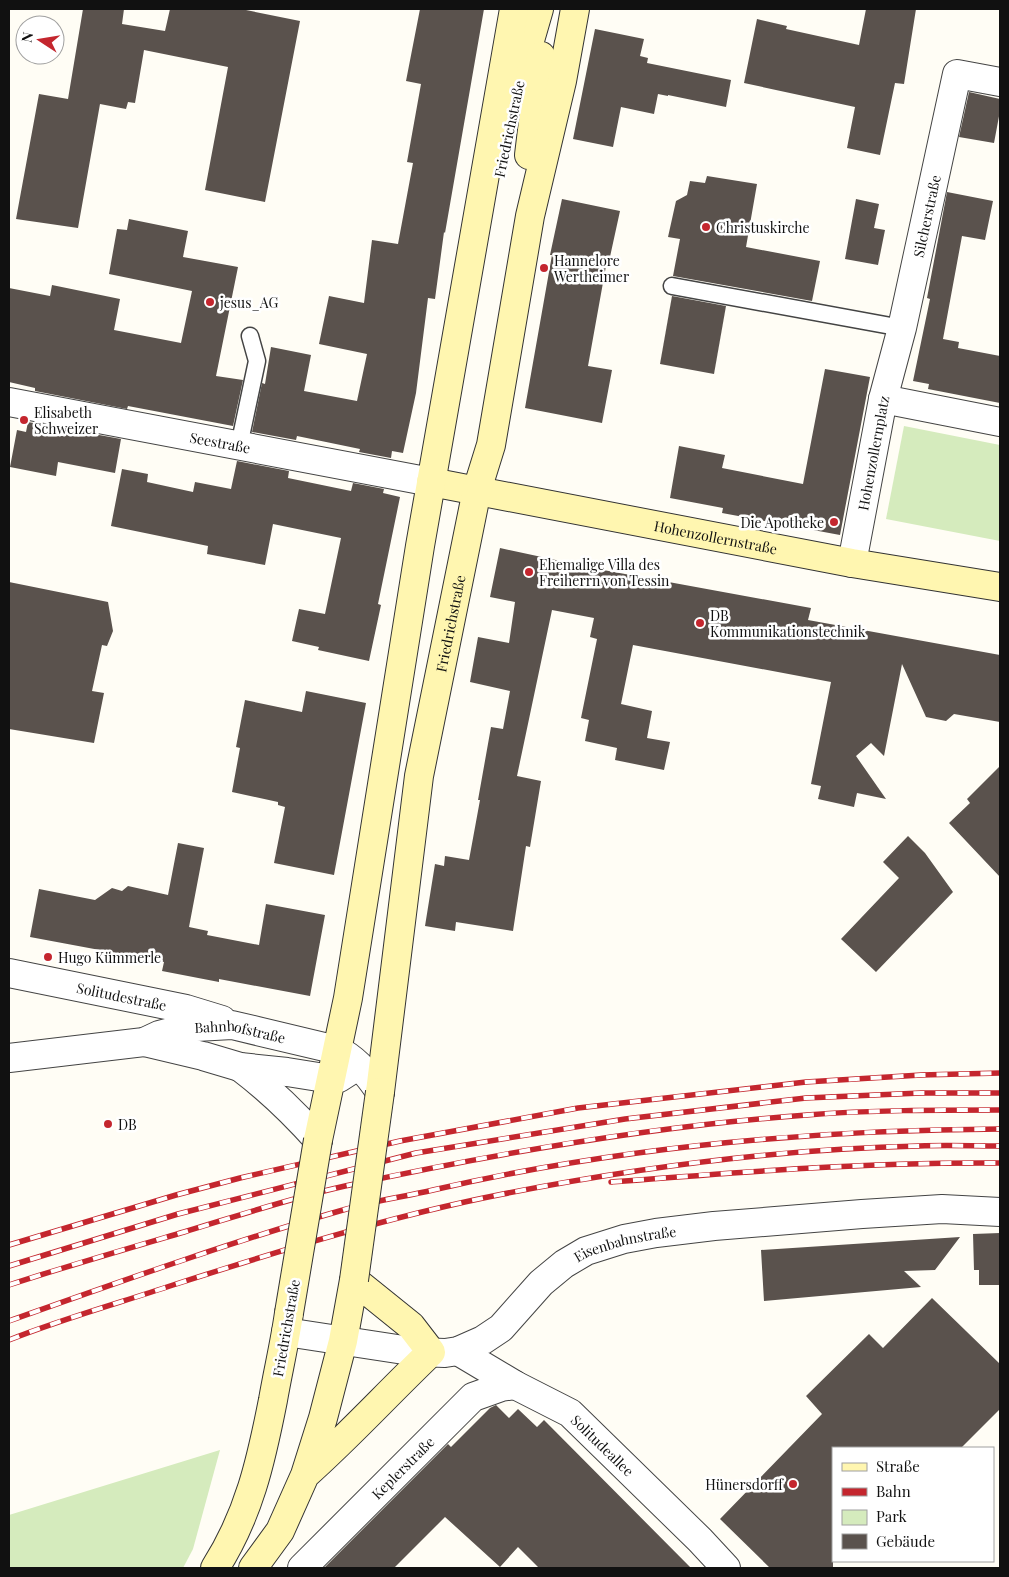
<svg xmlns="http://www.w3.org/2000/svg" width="1009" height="1577" viewBox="0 0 1009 1577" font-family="'Playfair Display',serif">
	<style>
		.green { fill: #d5ebbd }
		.building { fill: #5a524d }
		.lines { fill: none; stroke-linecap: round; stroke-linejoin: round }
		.service-casing { stroke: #444; stroke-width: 19 }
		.minor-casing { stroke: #444; stroke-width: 30 }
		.tertiary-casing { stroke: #444; stroke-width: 30 }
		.secondary-casing { stroke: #333; stroke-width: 30 }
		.service { stroke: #fff; stroke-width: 16 }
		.minor { stroke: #fff; stroke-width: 28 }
		.tertiary { stroke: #fff; stroke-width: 28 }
		.secondary { stroke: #fff6b0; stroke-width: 28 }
		.rail-casing { stroke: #c4262e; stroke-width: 5.5 }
		.rail { stroke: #fff; stroke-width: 4; stroke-dasharray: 11; stroke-linecap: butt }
		.secondary-bridge-casing { stroke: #333; stroke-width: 30; stroke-linecap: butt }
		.secondary-bridge { stroke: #fff6b0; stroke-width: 28 }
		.poi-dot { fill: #c4262e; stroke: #fff; stroke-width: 2 }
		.labels { text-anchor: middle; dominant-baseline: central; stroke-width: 5; stroke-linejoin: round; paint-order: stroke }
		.street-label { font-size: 14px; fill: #111; stroke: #fff }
		.poi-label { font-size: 14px; fill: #111; stroke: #fff; text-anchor: start }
	</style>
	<rect width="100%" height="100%" fill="#fffdf5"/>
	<g class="green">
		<polygon points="904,426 1000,445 1000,541 886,519"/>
		<polygon points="220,1450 193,1549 183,1568 9,1568 9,1515"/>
	</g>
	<g class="building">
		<polygon points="83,9 124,9 122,24 165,31 170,9 241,9 300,21 265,202 205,190 228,67 144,50 135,103 128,102 126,109 100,104 78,228 16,219 39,94 68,99"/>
		<polygon points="420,9 484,9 445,233 444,232 435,299 428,298 416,393 403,453 392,451 391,458 359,452 360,449 297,436 296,440 252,432 262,383 265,384 271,347 311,355 304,391 357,401 367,354 319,344 329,296 364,303 372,240 398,244 413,163 407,162 421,84 406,81"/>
		<polygon points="866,9 916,9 904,84 895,83 880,155 847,148 855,107 744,83 757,19 787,26 786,29 859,45"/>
		<polygon points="595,29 644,39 640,56 648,58 647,63 731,80 726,107 668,95 668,96 658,94 654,114 621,107 613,147 573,139"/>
		<polygon points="969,92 1000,99 1000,111 994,143 959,137"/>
		<polygon points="707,176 757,184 746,247 820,261 812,301 673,276 680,239 668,237 676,201 687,195 690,181 705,183"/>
		<polygon points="947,192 993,201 985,240 962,236 943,339 959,342 958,348 1000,356 1000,403 928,389 929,384 913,381 930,299 927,298"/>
		<polygon points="562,199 620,211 608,266 606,266 588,366 612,370 602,423 525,408 552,255 550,255"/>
		<polygon points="856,199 879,204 874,228 885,230 878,265 845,259"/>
		<polygon points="129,219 188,231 183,257 238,267 216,376 243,380 233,426 128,406 127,409 35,391 35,388 9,382 9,288 50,296 52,285 120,299 114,330 181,343 192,291 109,274 117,229 127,230"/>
		<polygon points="672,296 726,306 714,374 660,364"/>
		<polygon points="825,369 870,377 840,535 722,513 723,508 670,498 679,446 725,455 722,468 803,484"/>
		<polygon points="28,422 121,439 115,473 58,462 56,476 10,467 17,430 26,432"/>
		<polygon points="237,461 289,471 288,478 351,491 353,483 384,489 383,493 400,497 378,604 381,605 369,661 318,650 319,647 292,641 299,609 325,614 341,538 273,524 265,565 207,554 208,546 111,526 122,469 148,474 147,482 193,492 195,482 231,489"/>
		<polygon points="500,548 565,562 565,563 811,608 808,620 1000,655 1000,722 954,714 946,721 926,717 902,664 884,756 871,743 856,756 886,799 857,793 854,807 818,799 821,786 811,784 831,682 633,645 621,704 652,711 647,738 670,742 664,770 615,760 617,748 585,741 589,720 581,718 597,639 590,637 594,618 552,610 517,776 541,781 530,847 526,846 513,931 456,922 455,931 425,926 435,864 444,866 445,856 469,860 480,800 478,800 491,727 503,729 510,691 470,682 478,637 509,643 515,602 490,597"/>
		<polygon points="9,582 108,602 113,631 107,646 102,645 92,691 104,693 94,743 9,729"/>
		<polygon points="306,691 366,703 334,875 274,863 285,807 278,805 278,802 232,792 240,748 236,747 245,700 302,712"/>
		<polygon points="1000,766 1000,877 949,823 970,803 967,799"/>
		<polygon points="908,836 925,853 953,892 876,972 841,939 899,878 883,862"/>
		<polygon points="178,843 204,848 189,927 208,931 207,935 259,945 266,904 325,915 310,996 219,979 219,982 162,971 164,962 30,937 39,889 95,900 112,888 122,891 128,886 168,895"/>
		<polygon points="1000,1233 1000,1285 979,1285 979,1270 974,1270 973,1234"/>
		<polygon points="960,1237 935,1270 904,1271 921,1287 764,1301 761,1250"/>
		<polygon points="932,1298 1000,1364 1000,1409 961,1448 833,1448 833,1568 770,1568 720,1519 822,1414 806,1396 869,1334 883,1348"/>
		<polygon points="496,1405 509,1418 518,1409 537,1427 544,1420 691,1568 539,1568 518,1547 500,1567 445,1517 394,1568 324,1568 448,1444 451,1447 490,1408"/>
	</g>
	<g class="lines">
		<defs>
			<g id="service">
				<polyline points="672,286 902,328"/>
				<polyline points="239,446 257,361 250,336"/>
			</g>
			<g id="minor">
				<polyline points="883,399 1000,422"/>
				<path id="s1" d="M 9,402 L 431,482"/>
				<path id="s2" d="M 852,563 L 883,399 L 902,328 L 957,74 L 1000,82"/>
				<path id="s3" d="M 286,1332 L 417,1352 L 445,1353 L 458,1351 L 483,1340 L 501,1328 L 541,1283 L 564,1264 L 586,1251 L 624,1239 L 656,1233 L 714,1226 L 862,1214 L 942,1209 L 1000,1212"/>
				<path id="s4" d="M 458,1351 L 515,1385 L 570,1413 L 700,1540 L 726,1568"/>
				<path id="s5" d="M 302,1568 L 473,1397 L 501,1387 L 515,1385"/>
			</g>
			<g id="tertiary">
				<path id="s6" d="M 9,973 L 186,1009 L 222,1020"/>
				<polyline points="144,1042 203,1056 240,1067 287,1072 331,1079 339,1078 353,1069"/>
				<path id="s7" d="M 9,1058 L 144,1042 L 159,1035 L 178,1030 L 196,1027 L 232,1025 L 337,1050 C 356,1059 369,1075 380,1092"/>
				<path d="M 240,1067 C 269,1089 294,1113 318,1140"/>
			</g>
			<g id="secondary">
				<polyline points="517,94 522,68 539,9"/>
				<polyline points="529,155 541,56"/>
				<path id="s8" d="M 431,482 L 852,563 L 1000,587"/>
				<path id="s9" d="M 380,1092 L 419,776 L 477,490 L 491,445 L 530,216 L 562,81 L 575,9"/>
				<polyline points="318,1140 348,998 420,546 514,9"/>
				<path d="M 215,1568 C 249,1515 261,1461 273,1400 C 278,1371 285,1342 289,1313"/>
				<path d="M 253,1568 L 280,1531 L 305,1475 L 323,1418 L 343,1341 L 354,1280 L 411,1326 L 431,1352 C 388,1393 349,1436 305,1475"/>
			</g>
		</defs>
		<use href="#service" class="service-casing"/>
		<use href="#minor" class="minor-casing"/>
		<use href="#tertiary" class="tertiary-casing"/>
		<use href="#secondary" class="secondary-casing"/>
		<use href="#service" class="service"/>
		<use href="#minor" class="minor"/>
		<use href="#tertiary" class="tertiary"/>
		<use href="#secondary" class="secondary"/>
		<defs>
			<g id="rail">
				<path d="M 611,1182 C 741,1172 870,1162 1000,1163"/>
				<polyline points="9,1245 176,1195 240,1178 400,1141 578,1108 806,1082 921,1075 1000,1073"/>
				<polyline points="9,1266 178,1214 416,1153 625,1119 806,1098 921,1093 1000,1093"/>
				<path d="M 9,1285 C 67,1266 126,1249 184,1232 C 237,1216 291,1198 345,1186 C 498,1153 652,1126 807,1115 C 871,1110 936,1110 1000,1110"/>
				<path d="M 9,1321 C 119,1282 230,1242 343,1210 C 372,1201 403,1197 433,1190 C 619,1147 809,1130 1000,1129"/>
				<path d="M 9,1340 C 62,1319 119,1303 173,1285 C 282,1250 391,1216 503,1194 C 640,1167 779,1149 919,1146 C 946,1145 973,1146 1000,1146"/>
			</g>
		</defs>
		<use href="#rail" class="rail-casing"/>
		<use href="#rail" class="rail"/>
		<defs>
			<g id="secondary-bridge">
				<polyline points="354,1280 380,1092"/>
				<polyline points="289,1313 318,1140"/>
			</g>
		</defs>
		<use href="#secondary-bridge" class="secondary-bridge-casing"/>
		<use href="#secondary-bridge" class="secondary-bridge"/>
	</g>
	<g class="poi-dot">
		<circle cx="706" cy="227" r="5"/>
		<circle cx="544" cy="268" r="5"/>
		<circle cx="210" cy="302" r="5"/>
		<circle cx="24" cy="420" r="5"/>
		<circle cx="834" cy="522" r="5"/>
		<circle cx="529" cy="572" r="5"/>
		<circle cx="700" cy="623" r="5"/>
		<circle cx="48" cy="957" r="5"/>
		<circle cx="108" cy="1124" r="5"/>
		<circle cx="793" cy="1484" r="5"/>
	</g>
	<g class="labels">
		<g class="street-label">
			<text transform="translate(509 129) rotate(-78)">Friedrichstraße</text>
			<text stroke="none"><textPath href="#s2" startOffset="355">Silcherstraße</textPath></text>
			<text stroke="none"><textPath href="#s1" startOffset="215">Seestraße</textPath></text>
			<text stroke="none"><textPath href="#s2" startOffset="112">Hohenzollernplatz</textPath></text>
			<text stroke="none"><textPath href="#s8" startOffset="290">Hohenzollernstraße</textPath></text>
			<text stroke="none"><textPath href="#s9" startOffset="474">Friedrichstraße</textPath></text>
			<text stroke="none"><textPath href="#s6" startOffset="115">Solitudestraße</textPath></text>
			<text stroke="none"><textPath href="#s7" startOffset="235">Bahnhofstraße</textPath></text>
			<text stroke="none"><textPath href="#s3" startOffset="378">Eisenbahnstraße</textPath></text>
			<text transform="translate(286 1328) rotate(-80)">Friedrichstraße</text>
			<text stroke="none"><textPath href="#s4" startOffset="174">Solitudeallee</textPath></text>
			<text stroke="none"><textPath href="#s5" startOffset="142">Keplerstraße</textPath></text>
		</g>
		<g class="poi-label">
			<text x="716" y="227">Christuskirche</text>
			<text x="554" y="260">Hannelore<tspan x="554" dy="16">Wertheimer</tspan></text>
			<text x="220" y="302">jesus_AG</text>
			<text x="34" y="412">Elisabeth<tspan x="34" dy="16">Schweizer</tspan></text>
			<text x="824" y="522" text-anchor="end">Die Apotheke</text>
			<text x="539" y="564">Ehemalige Villa des<tspan x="539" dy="16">Freiherrn von Tessin</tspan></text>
			<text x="710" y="615">DB<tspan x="710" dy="16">Kommunikationstechnik</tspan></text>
			<text x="58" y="957">Hugo Kümmerle</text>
			<text x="118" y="1124">DB</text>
			<text x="783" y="1484" text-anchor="end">Hünersdorff</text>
		</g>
	</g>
	<rect width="1009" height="1577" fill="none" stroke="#111111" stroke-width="20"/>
	<rect x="832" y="1447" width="162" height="115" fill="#ffffff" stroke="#a0a0a0"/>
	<rect x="842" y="1463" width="25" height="8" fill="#fff6b0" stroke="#a0a0a0"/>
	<text x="876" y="1472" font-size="15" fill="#111111">Straße</text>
	<rect x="842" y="1488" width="25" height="8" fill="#c4262e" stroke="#a0a0a0"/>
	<text x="876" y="1497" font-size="15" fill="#111111">Bahn</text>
	<rect x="842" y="1510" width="25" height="15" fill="#d5ebbd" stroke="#a0a0a0"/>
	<text x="876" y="1522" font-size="15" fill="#111111">Park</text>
	<rect x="842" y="1534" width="25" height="15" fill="#5a524d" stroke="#a0a0a0"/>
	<text x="876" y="1547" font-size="15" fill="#111111">Gebäude</text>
	<g transform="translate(40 40) rotate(282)"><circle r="24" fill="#ffffff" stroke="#a0a0a0"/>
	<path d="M0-4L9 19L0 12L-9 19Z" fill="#c4262e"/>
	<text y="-8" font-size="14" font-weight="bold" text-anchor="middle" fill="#111111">N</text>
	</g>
</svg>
